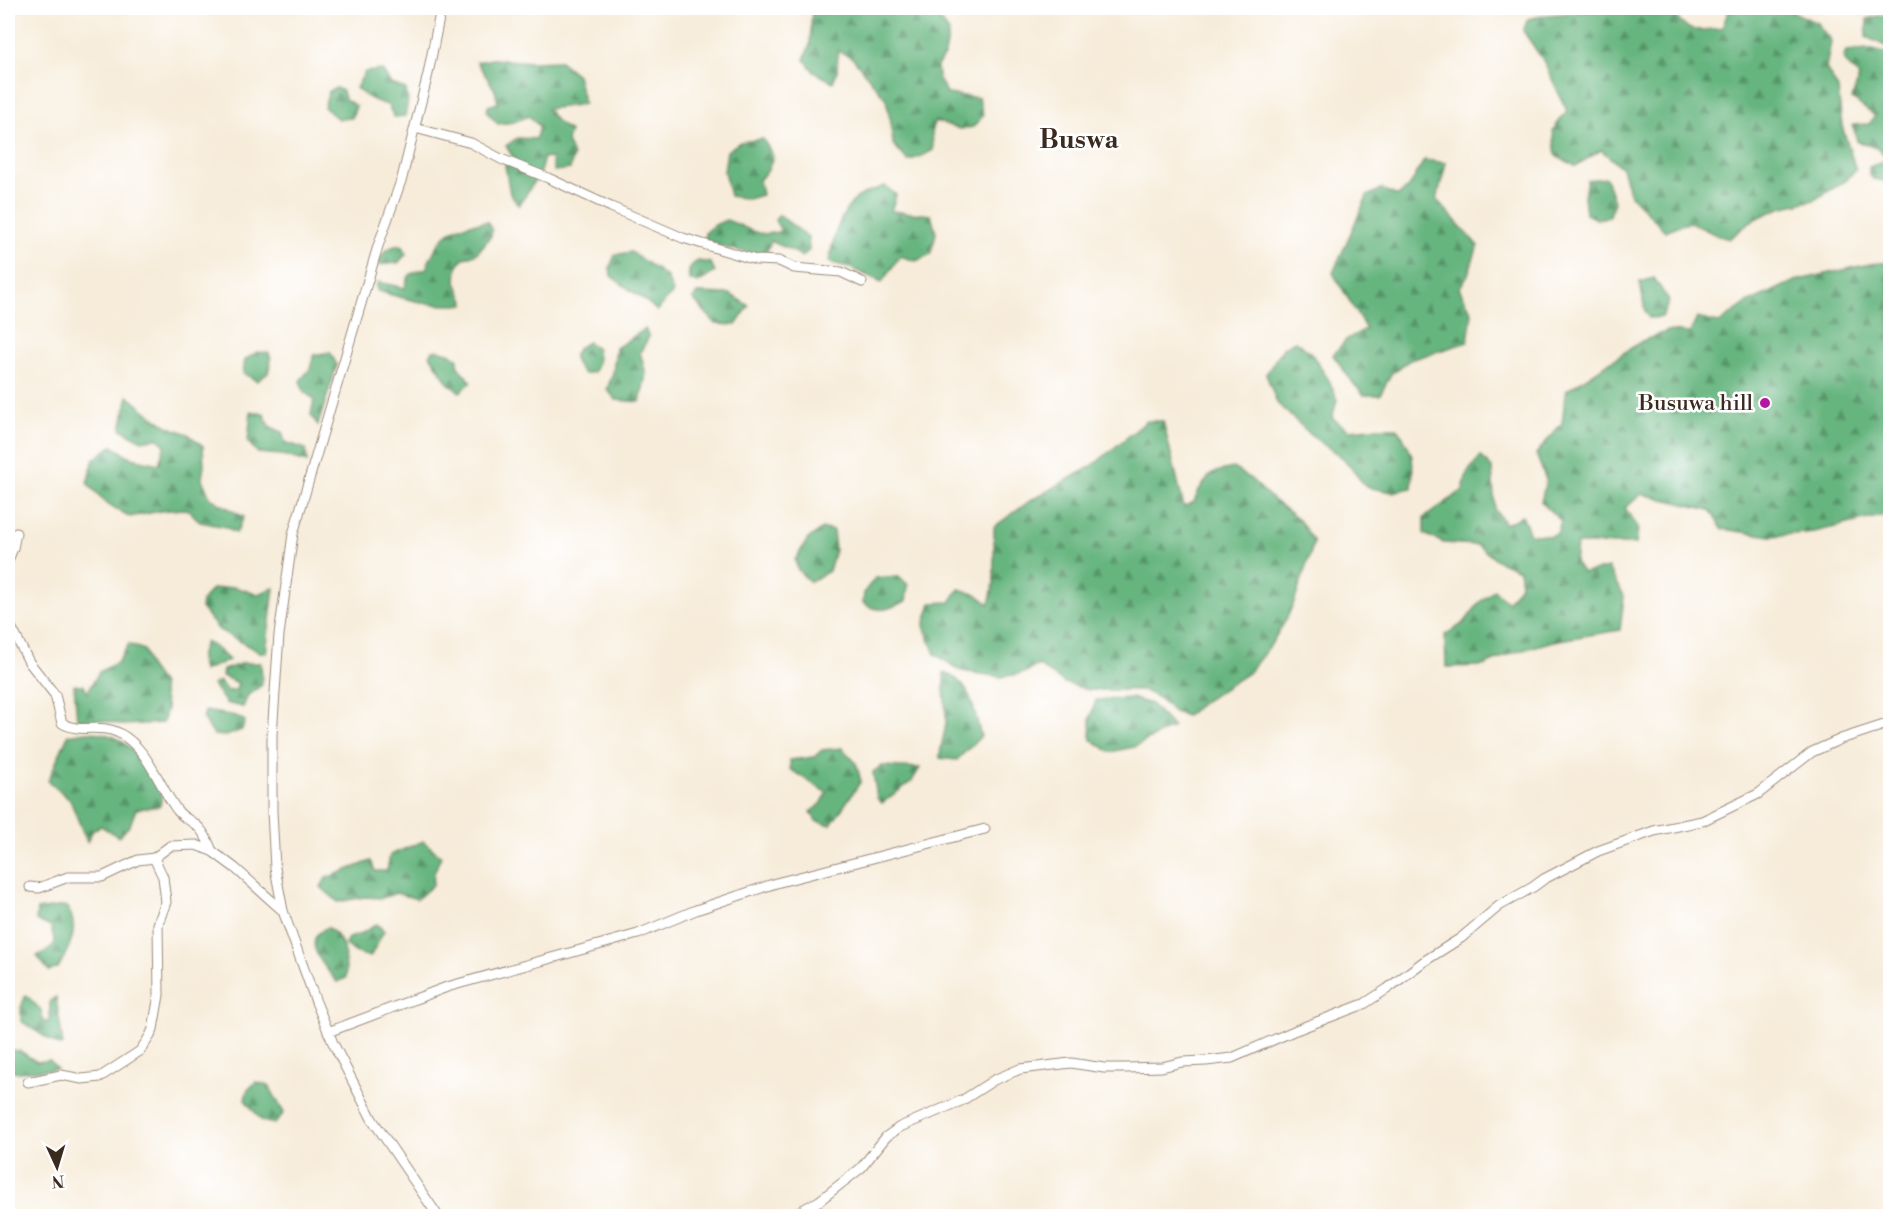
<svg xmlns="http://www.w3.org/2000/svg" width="1898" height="1224" viewBox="0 0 1898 1224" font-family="'Libre Bodoni',serif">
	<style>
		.forest { fill: url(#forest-firs); stroke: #50704e; stroke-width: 1.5 }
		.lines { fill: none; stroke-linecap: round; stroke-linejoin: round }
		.minor-casing { stroke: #998b7c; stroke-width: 11 }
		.minor { stroke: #fff; stroke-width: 9 }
		.poi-dot { fill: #b5179e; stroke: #fff; stroke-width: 2 }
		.labels { text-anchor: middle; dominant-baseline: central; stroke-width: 5; stroke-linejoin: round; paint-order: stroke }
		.poi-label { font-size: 22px; fill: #3b2a1e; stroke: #fff; text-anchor: end }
		.quarter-label { font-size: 26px; font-weight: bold; fill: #3b2a1e; stroke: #fff }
	</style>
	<defs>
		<pattern id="forest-firs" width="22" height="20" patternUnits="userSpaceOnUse" patternTransform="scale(1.5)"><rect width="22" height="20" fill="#66b57f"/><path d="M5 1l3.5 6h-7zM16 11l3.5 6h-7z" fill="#559367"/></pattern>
	</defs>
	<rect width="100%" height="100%" fill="#fff"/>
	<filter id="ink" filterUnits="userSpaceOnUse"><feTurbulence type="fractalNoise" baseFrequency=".0167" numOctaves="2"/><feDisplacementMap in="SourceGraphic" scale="12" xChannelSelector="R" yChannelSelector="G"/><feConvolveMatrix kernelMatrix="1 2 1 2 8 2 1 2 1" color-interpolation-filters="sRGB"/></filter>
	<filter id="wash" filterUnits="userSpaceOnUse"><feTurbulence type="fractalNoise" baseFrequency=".008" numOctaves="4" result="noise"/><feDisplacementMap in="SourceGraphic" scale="24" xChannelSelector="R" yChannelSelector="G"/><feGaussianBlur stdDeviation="1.35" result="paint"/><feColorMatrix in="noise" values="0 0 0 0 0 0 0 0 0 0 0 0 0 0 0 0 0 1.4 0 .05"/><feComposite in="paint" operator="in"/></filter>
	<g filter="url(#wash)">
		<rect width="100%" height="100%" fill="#f7ecda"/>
		<g class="forest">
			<polygon points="812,8 932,8 949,32 945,54 937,66 938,77 947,94 979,98 983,116 973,127 960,129 935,121 932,128 933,150 924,155 908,161 893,144 891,124 886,99 852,57 838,51 837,71 833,82 814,72 804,59 810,45"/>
			<path d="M 1627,8 L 1673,8 C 1682,35 1699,31 1722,28 L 1729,10 L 1732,8 L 1785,8 L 1817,23 L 1831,41 L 1826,68 L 1838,89 L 1842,126 L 1856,170 L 1844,182 L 1814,200 L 1780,208 L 1753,220 L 1729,239 L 1716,235 L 1690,222 L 1665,231 L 1630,194 L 1622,168 L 1601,150 L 1576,166 L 1556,156 L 1553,130 L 1567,111 L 1543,60 L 1523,31 L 1528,19 L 1547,15 Z"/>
			<polygon points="1890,13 1890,48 1866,37 1867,19"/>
			<polygon points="1869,49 1890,54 1890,182 1873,179 1869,174 1869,167 1888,160 1879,149 1857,141 1853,125 1869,124 1875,116 1852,99 1859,77 1843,59 1846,51"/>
			<polygon points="492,59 532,62 560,61 577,75 584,104 547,109 557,122 570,131 567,141 573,156 570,169 554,171 551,158 544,157 540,172 519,206 510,194 505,165 516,162 506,146 517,138 535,139 540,127 529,116 514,122 498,124 487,112 488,106 498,103 495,90 477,62"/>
			<path d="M 382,70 L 391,84 L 406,89 L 408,100 L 405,116 L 394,117 L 388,105 C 375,102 365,97 356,88 L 365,72 Z"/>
			<polygon points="336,88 343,91 345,99 356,106 352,118 338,119 324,107 329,91"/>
			<polygon points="763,139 773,156 768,170 759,180 762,195 748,199 730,196 724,171 727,151 740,142"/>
			<polygon points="1424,160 1446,163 1437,200 1478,246 1467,277 1459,288 1472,313 1468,342 1410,360 1391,374 1380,395 1364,395 1353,383 1333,355 1347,339 1366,329 1333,273 1367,196 1382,189 1398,196 1411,184"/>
			<polygon points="1606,178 1614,202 1609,217 1596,219 1586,214 1584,196 1587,180"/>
			<path d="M 885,186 L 896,195 L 891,211 L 931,215 L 936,233 L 931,254 L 916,261 L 900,256 L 882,282 L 848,267 L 829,262 C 833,240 839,212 858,197 C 865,192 877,189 885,186 Z"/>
			<path d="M 779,215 L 808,237 L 809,250 L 802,257 C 793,249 782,247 771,241 L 767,252 C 748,255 722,248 705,240 L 705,233 L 715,225 L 726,220 C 749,227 755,239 781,231 L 775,220 Z"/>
			<path d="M 488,222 L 492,230 L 491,236 L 477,253 L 462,259 L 457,267 L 456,282 L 465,304 C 434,308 407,299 378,291 L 376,287 L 378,282 L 405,288 C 408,272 412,273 426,269 C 439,235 451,224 488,222 Z"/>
			<path d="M 399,245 L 403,246 L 406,254 L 398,263 L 378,265 C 382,252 386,248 399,245 Z"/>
			<path d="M 631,252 L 667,277 L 673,292 L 657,311 C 643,296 626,289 611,276 L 610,267 L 615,255 Z"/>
			<path d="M 698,261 L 711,263 L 715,272 L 698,283 L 689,280 C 688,270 689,266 698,261 Z"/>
			<polygon points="1890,262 1890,514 1814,532 1771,536 1722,529 1710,510 1642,494 1625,508 1638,527 1636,544 1577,544 1575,563 1583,573 1608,568 1624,597 1620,630 1553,641 1510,654 1483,666 1446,667 1445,635 1464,623 1480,602 1494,590 1508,602 1521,584 1519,570 1497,560 1477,545 1444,543 1424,534 1424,518 1463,490 1467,473 1481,456 1492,468 1495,510 1505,524 1522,516 1530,534 1549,536 1557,534 1561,521 1541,502 1546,480 1536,454 1562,423 1566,391 1642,341 1668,331 1690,333 1697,318 1719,323 1747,303 1795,281 1869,264"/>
			<polygon points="1654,278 1669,301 1662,317 1649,318 1645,311 1640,282"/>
			<polygon points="697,293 730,294 749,306 736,325 716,324 693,299"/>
			<polygon points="645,329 649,337 640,352 646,374 640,402 616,400 607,389 613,373 616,348"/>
			<path d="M 1295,341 L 1311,353 L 1329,380 L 1337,400 L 1332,418 L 1349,430 L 1370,428 L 1397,428 C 1414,452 1414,458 1412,488 L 1392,492 L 1366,487 L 1344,459 L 1313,437 L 1277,403 L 1266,374 L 1283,348 Z"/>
			<path d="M 588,342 L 597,349 L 598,362 L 594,372 L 584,374 C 571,358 568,353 588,342 Z"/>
			<polygon points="438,350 451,354 458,359 458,367 471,382 460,392 448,383 430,355 433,351"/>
			<polygon points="257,352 269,353 271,360 268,373 257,381 243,373 245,360"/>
			<polygon points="330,352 337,365 318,425 311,415 314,399 304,392 300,381 310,369 314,355"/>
			<polygon points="128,396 153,417 167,426 188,434 203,446 204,465 202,479 210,498 244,517 236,533 226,527 200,522 189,510 183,509 160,511 130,517 105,502 87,483 94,459 112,446 132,458 159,464 165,445 157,438 142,441 121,429"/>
			<polygon points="251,411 264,414 269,426 282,432 285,442 306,449 307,462 282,455 258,453 248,442"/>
			<polygon points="1147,421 1163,421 1184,507 1194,502 1199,490 1212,473 1233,468 1251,479 1272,499 1300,521 1314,542 1295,600 1286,620 1270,646 1248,673 1206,700 1186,716 1174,712 1160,699 1143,690 1089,690 1064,683 1038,665 1024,673 1001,677 961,671 935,654 924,626 931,603 950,602 959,589 977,595 989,604 994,583 994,527 1030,501 1092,466"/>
			<polygon points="822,529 833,530 835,550 829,571 810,582 798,570 795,560 808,539"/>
			<path d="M 899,576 L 908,585 L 906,601 C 889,609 880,614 863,603 L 864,592 L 875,578 Z"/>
			<polygon points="234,587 258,594 274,588 266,653 259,652 219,630 201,608 202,601 212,589"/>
			<path d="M 206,642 L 215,647 L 229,660 L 203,671 C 200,659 199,653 206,642 Z"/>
			<polygon points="129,644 144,650 149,666 162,684 164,699 167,708 163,723 122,725 101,720 77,720 74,685 84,685 87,693 99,672 118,662"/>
			<polygon points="243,663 261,663 262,685 248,695 243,707 226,703 213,685 219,681 227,691 236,690 238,683 222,676 223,670"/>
			<path d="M 944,673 C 972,681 974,711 981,736 L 957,760 L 940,758 C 940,744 946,733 946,720 C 946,705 943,689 944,673 Z"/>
			<polygon points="1131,698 1151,704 1173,727 1134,747 1110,752 1091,739 1090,719 1096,700"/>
			<polygon points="205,711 236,716 245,721 242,730 226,736 214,735 203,719"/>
			<path d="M 85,732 C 92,732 98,732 105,734 C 134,740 149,773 162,796 L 160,806 L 136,809 L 130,825 L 119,837 L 101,826 L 93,830 L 87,842 L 70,800 L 48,781 L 68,735 Z"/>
			<polygon points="842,748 856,763 861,781 831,825 816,821 811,812 821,804 827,793 790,769 790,760 814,757 822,750"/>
			<polygon points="881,766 920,768 912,781 882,803 877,798 873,772"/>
			<polygon points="423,841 441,856 434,873 433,885 417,899 396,893 382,898 364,897 338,902 321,887 326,878 371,861 375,871 387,871 390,855"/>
			<path d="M 66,906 C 82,928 69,948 58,968 L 49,971 L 37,956 L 50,949 L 55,943 L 51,927 L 36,920 L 37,910 Z"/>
			<polygon points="377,924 384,931 370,957 355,952 345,944 348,938 361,934"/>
			<path d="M 327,927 C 346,939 346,957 346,978 L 337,982 C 329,972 308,950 316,936 C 318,933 324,929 327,927 Z"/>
			<polygon points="26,995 41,1010 44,1024 50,1019 50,1001 56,997 63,1045 59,1046 21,1021 21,1007"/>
			<polygon points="9,1050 20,1051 37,1062 50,1060 57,1069 19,1072 8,1070"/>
			<polygon points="256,1082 269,1086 284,1113 275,1124 262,1121 245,1100 247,1091"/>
		</g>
	</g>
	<g filter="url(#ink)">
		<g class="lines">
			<defs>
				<g id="minor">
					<polyline points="415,128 471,143 501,159 548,178 611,207 683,238 756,260 779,261 794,268 841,272 862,282"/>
					<polyline points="8,561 13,548 16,533"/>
					<path d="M 8,621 L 29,662 L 55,695 L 62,723 C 79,734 99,723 119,733 C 149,749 158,785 177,810 C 182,817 188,819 195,824 C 204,831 208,841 212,851"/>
					<polyline points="30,887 39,888 68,877 102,877 138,860 154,858 170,846 196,845 212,851 235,868 283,911"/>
					<polyline points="328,1032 447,987 638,934 696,910 776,883 985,829"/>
					<polyline points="28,1082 61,1075 82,1079 100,1077 140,1051 150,1036 153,1029 159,995 158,924 166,902 163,877 154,858"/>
					<polyline points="438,1216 372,1119 333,1043 316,1002 283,911 275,868 272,811 272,735 279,635 293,534 378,246 402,178 428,74 441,8"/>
					<polyline points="791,1216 819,1201 861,1168 886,1137 900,1127 963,1100 994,1080 1020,1069 1071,1063 1104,1068 1126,1068 1162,1067 1182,1062 1206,1061 1232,1058 1296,1030 1364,1004 1387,989 1423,962 1461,938 1499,906 1533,887 1544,879 1598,851 1654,831 1702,821 1758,794 1812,752 1841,739 1890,723"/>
				</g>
			</defs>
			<use href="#minor" class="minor-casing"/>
			<use href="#minor" class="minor"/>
		</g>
	</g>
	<circle class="poi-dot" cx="1765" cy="403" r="6"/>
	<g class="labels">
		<g class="poi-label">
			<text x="1753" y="403">Busuwa hill</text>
		</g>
		<g class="quarter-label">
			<text x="1079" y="140">Buswa</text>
		</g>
	</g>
	<rect width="1898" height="1224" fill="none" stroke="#fff" stroke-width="30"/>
	<g transform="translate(57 1167) rotate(176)" stroke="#ffffff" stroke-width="4.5" paint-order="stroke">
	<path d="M0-4.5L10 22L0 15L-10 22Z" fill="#3b2a1e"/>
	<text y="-9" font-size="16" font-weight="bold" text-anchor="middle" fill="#3b2a1e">N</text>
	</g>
</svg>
